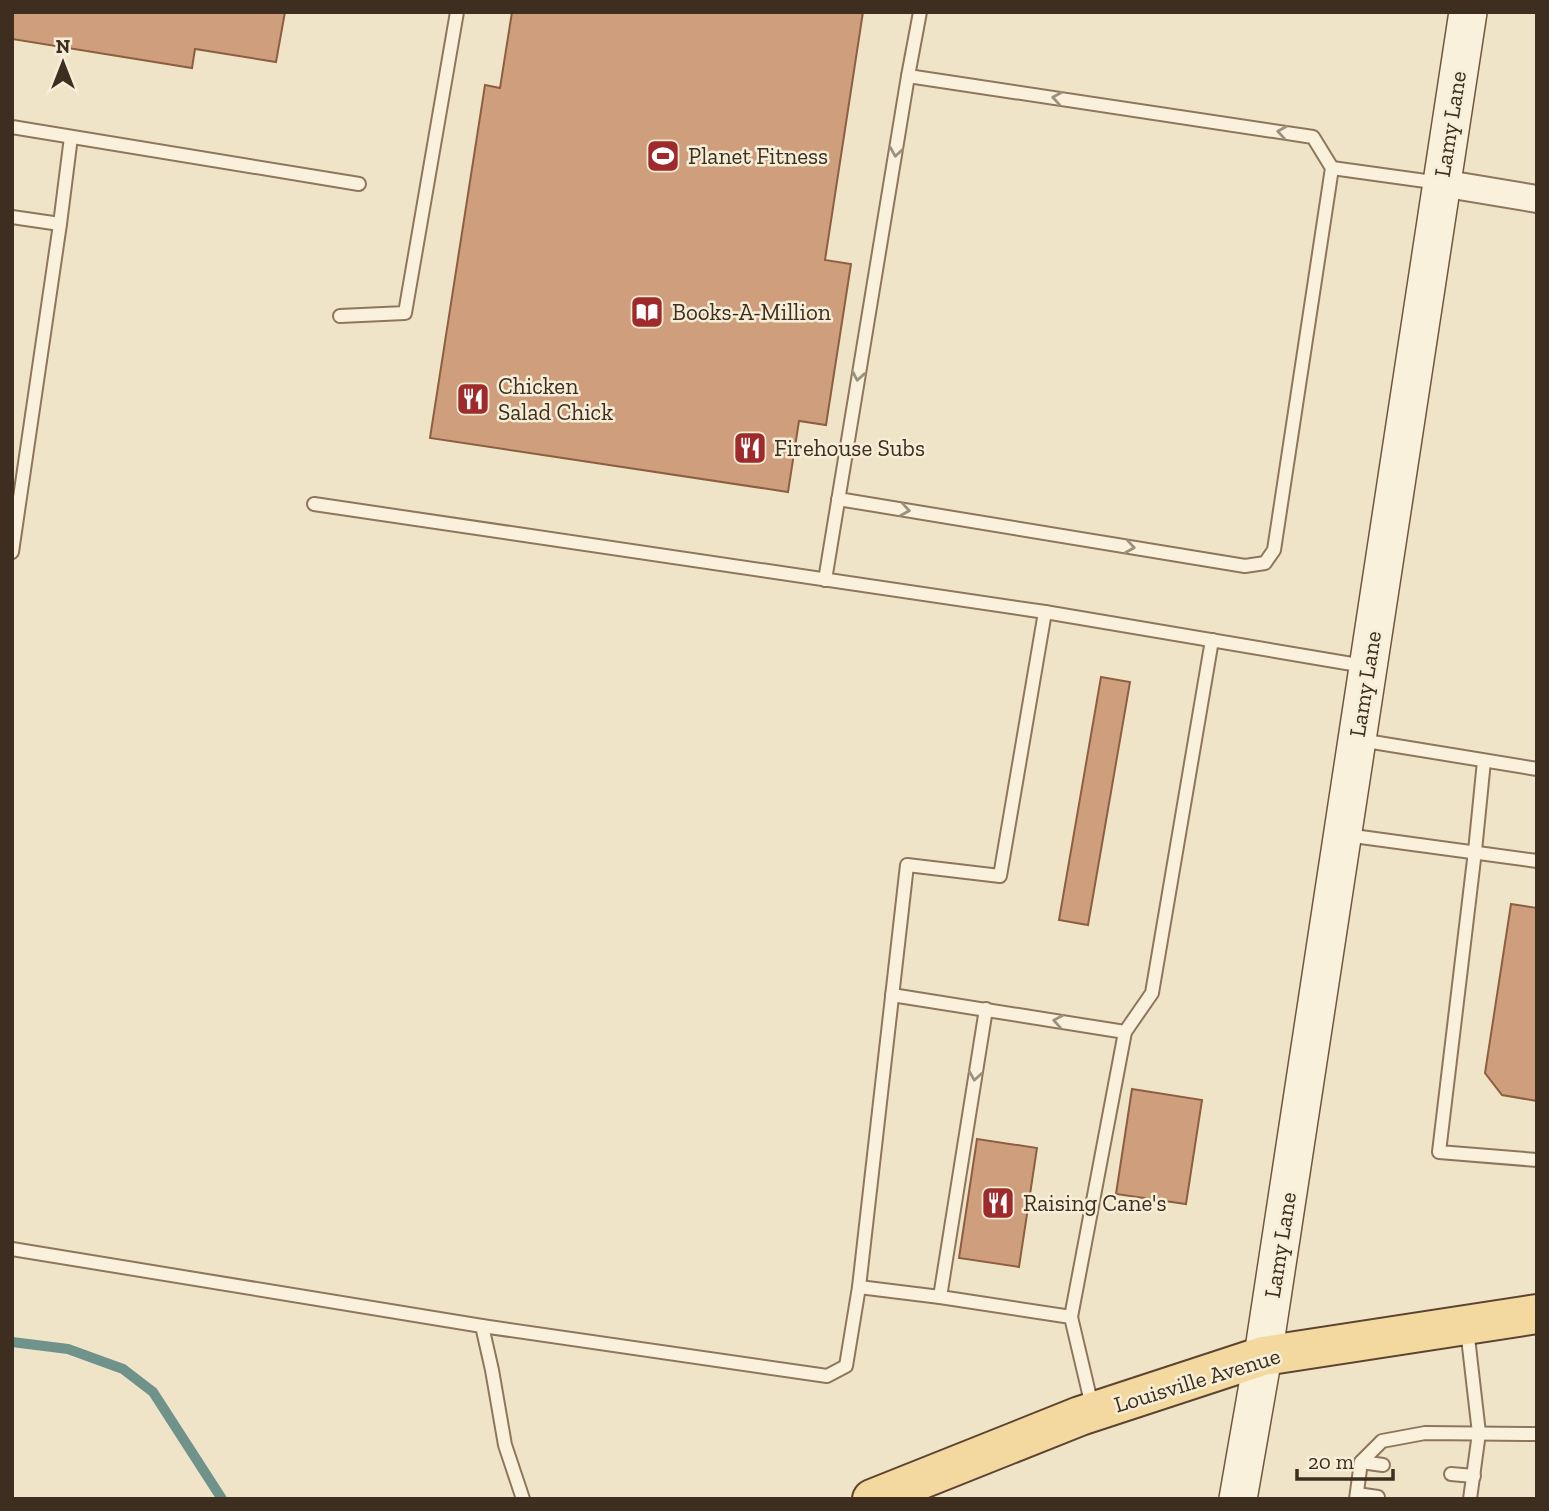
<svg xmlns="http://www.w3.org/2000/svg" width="1549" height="1511" viewBox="0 0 1549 1511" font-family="'Zilla Slab',serif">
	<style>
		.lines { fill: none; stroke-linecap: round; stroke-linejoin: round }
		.stream { stroke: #6f938a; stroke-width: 10 }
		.building { fill: #cf9f7d; stroke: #8d5f41; stroke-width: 2 }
		.lane-casing { stroke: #8d765c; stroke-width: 16 }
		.street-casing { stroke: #8d765c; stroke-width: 30 }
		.secondary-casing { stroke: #6f573f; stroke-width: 40 }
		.primary-casing { stroke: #5b4430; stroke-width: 42 }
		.lane { stroke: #faf1dc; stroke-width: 12 }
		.street { stroke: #faf1dc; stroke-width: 26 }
		.secondary { stroke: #faf1dc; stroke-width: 37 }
		.primary { stroke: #f3d9a0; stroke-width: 38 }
		.oneway { stroke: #9c907e }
		.labels { text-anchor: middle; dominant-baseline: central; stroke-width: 5; stroke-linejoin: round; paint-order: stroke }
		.street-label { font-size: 23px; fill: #3d2e20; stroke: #f7eed8 }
		.poi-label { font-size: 23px; fill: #3d2e20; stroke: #f7eed8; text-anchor: start }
	</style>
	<rect width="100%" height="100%" fill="#f0e4c8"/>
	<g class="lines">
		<polyline class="stream" points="12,1342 68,1349 123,1369 153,1392 222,1499"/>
	</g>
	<g class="building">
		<polygon points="12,12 285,12 276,62 195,49 192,68 12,39"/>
		<polygon points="512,12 863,12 825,260 851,264 826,425 799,421 788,492 430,438 485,85 500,88"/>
		<polygon points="1101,677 1130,682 1088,925 1059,920"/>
		<polygon points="1511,904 1537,908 1537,1101 1502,1095 1485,1073"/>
		<polygon points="1132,1089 1202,1100 1186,1204 1116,1194"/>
		<polygon points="977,1139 1037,1148 1019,1267 959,1258"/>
	</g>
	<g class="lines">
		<defs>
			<g id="lane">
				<polyline points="908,76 920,12"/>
				<polyline points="12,127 359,184"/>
				<polyline points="1332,168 1440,183"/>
				<polyline points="12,217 60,224 12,552"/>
				<polyline points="60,224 71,137"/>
				<polyline points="340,316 405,313 457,12"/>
				<polyline points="314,504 1045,612 1364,666"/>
				<path d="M 825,580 C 852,412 881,244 908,76 L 1313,137 L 1332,168 L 1274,550 L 1265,563 L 1245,566 L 838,499"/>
				<polyline points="1360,740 1537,769"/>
				<polyline points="1484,761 1475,851 1439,1152 1537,1160"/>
				<polyline points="1346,835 1537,861"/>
				<polyline points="892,995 1125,1032"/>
				<polyline points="12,1249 482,1326 492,1370 505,1445 523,1499"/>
				<polyline points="859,1287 907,865 1000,876 1045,612"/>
				<polyline points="940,1297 986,1009"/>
				<polyline points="1071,1317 1125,1032 1152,993 1212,640"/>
				<polyline points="482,1326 827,1376 846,1366 859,1287 940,1297 1071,1317 1092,1406"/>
				<polyline points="1467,1329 1479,1433 1470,1499"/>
				<polyline points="1361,1462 1383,1465"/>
				<polyline points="1451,1474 1474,1476"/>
				<polyline points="1357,1494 1378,1497"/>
				<polyline points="1356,1499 1361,1462 1382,1441 1425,1433 1537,1434"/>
			</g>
			<polyline id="street" points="1441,183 1537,199"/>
			<polyline id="secondary" points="1238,1499 1263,1356 1468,12"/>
			<polyline id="primary" points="872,1499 1080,1416 1263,1356 1537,1314"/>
		</defs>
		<use href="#lane" class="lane-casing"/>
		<use href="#street" class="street-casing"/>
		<use href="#secondary" class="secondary-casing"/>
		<use href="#primary" class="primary-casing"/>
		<use href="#lane" class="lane"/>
		<use href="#street" class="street"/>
		<use href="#secondary" class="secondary"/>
		<use href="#primary" class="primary"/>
	</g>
	<defs><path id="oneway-chevron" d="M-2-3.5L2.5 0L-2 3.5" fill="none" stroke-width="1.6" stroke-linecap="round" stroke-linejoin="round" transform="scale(1.75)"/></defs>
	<g class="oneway">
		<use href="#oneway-chevron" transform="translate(1057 98) rotate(-171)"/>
		<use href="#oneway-chevron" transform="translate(1282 132) rotate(-171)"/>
		<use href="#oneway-chevron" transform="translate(896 152) rotate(99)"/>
		<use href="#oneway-chevron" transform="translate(858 376) rotate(100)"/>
		<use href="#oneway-chevron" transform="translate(905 510) rotate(9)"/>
		<use href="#oneway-chevron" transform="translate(1130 547) rotate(9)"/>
		<use href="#oneway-chevron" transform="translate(1058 1021) rotate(-170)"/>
		<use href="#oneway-chevron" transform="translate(975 1076) rotate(99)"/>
	</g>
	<defs>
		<symbol id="stadium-square" viewBox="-11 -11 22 22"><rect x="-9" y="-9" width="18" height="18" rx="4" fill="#9e2a2b" stroke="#f7eed8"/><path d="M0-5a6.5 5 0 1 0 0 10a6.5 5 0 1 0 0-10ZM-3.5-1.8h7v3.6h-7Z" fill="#fff"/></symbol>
		<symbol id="library-square" viewBox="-11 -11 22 22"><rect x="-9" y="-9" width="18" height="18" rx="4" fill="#9e2a2b" stroke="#f7eed8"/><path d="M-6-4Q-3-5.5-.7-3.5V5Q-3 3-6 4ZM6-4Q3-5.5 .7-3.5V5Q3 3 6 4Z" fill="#fff"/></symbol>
		<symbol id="restaurant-square" viewBox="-11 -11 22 22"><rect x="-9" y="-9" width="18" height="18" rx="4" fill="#9e2a2b" stroke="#f7eed8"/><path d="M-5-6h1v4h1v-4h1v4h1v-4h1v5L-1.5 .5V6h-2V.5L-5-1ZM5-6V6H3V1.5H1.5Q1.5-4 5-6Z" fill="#fff"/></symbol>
	</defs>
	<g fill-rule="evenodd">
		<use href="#stadium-square" x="644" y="137" width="38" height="38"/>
		<use href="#library-square" x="628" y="293" width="38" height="38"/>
		<use href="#restaurant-square" x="454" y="380" width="38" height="38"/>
		<use href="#restaurant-square" x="731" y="429" width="38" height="38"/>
		<use href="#restaurant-square" x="979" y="1184" width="38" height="38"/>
	</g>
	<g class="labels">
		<g class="street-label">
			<text transform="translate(1450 124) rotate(-81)">Lamy Lane</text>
			<text transform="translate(1365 684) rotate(-81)">Lamy Lane</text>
			<text transform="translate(1280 1245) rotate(-81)">Lamy Lane</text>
			<text transform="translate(1197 1380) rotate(-17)">Louisville Avenue</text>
		</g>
		<g class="poi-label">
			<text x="688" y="156">Planet Fitness</text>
			<text x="672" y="312">Books-A-Million</text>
			<text x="498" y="386">Chicken<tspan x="498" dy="26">Salad Chick</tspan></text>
			<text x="774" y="448">Firehouse Subs</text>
			<text x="1023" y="1203">Raising Cane's</text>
		</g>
	</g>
	<rect width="1549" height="1511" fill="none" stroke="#3d2e20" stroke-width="28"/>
	<g transform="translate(63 63)" stroke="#f7eed8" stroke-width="5" paint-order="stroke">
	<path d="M0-5L12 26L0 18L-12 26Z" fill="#3d2e20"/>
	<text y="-10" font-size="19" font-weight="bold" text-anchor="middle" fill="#3d2e20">N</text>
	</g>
	<path d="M1297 1469v10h96v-10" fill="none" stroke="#3d2e20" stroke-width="3.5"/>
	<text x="1308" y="1469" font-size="21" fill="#3d2e20" stroke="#f7eed8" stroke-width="5" paint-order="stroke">20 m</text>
</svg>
